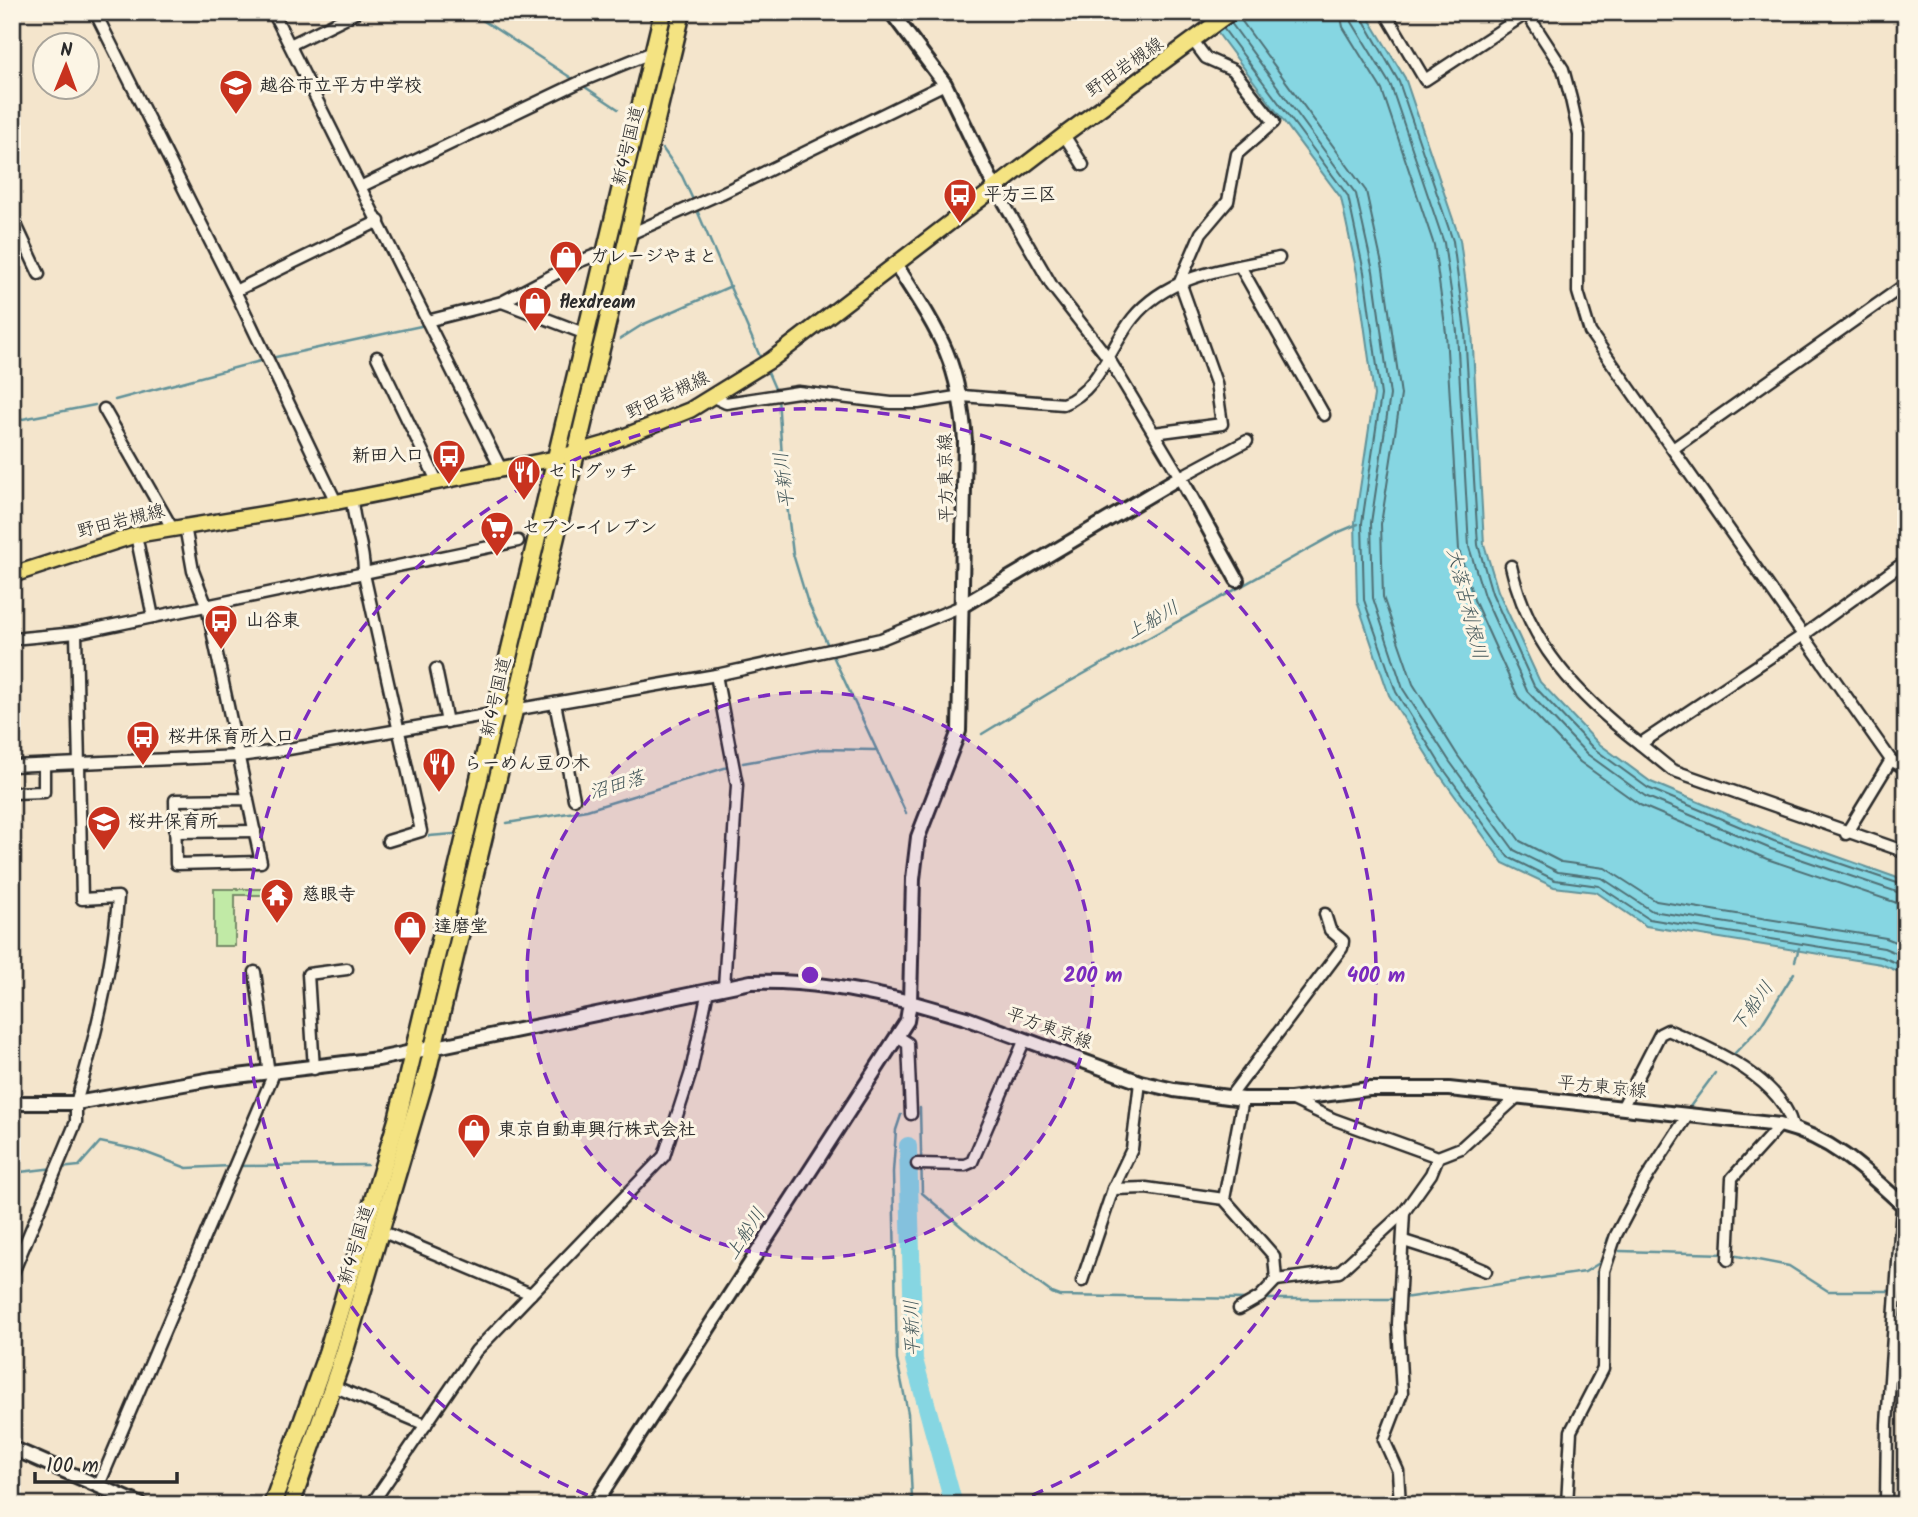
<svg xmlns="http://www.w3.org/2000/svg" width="1918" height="1517" viewBox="0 0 1918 1517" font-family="Kalam,'Klee One',sans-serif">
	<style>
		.green { fill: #c1eaa6; stroke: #768a68; stroke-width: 2 }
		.water { fill: #86d6e2; stroke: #629299; stroke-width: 2 }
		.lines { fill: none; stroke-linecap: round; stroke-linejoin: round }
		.shore { stroke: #4f6f74; stroke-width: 2 }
		.stream { stroke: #629299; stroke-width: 2.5 }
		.river { stroke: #86d6e2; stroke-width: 18 }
		.minor-casing { stroke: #2b2b2b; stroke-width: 15 }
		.tertiary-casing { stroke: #2b2b2b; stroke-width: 18 }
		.secondary-casing { stroke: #2b2b2b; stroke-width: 18 }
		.primary-casing { stroke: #2b2b2b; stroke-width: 19 }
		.trunk-casing { stroke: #2b2b2b; stroke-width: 21 }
		.minor { stroke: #fcf5e5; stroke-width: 10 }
		.tertiary { stroke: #fcf5e5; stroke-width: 12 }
		.secondary { stroke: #fcf5e5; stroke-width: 12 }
		.primary { stroke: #f4e382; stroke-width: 14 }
		.trunk { stroke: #f4e382; stroke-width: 16 }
		.ring { fill: none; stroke: #7b2cbf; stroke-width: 3.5; stroke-dasharray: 12 9 }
		.labels { text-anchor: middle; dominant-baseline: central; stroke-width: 6; stroke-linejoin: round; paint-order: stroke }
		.street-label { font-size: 18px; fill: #2b2b2b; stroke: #fcf5e5 }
		.poi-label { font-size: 18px; font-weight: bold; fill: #2b2b2b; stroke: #fcf5e5; text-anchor: start }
		.water-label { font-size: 19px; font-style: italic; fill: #425659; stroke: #fcf5e5 }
		.centre { fill: #7b2cbf; stroke: #fcf5e5; stroke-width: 3.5 }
		.ring-label { font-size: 21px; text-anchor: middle; font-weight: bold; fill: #7b2cbf; stroke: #fcf5e5; stroke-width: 6; stroke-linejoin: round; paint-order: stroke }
	</style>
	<rect width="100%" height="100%" fill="#f4e5cc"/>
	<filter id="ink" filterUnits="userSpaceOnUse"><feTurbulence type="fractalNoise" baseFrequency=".0143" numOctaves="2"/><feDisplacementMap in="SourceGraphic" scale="14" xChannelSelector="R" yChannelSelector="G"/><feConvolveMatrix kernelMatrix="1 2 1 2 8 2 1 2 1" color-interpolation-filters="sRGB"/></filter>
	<g filter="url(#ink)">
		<polygon class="green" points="214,889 263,889 263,895 235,895 235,946 214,946"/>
		<polygon class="water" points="1202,12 1365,12 1405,78 1460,240 1472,330 1484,544 1498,591 1540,682 1598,743 1651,782 1777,835 1906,881 1906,975 1881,964 1646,926 1596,892 1554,887 1503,863 1437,771 1389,695 1357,601 1355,522 1374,395 1357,273 1341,198"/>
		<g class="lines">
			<g class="shore">
				<polyline points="1340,12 1343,27 1382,90 1434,245 1446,333 1459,550 1474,600 1518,697 1580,762 1640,805 1767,859 1906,906"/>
				<polyline points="1351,12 1352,22 1391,86 1444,243 1457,332 1469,547 1484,596 1527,691 1587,754 1645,796 1771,849 1906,895"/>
				<polyline points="1359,12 1399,82 1453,241 1465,331 1478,545 1492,593 1534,686 1593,748 1648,788 1774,841 1906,886"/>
				<polyline points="1238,16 1366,191 1383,269 1401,395 1381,524 1383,597 1413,684 1458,756 1520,841 1561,862 1605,868 1656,901 1886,938 1906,946"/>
				<polyline points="1231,23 1356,194 1373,271 1390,395 1371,523 1373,598 1403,689 1450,762 1514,850 1558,872 1602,878 1652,911 1884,948 1906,957"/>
				<polyline points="1223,28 1348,196 1364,272 1381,395 1362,523 1364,600 1396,692 1442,767 1508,857 1555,880 1599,886 1649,919 1882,957 1906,967"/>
			</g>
			<g class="stream">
				<polyline points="470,12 576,81"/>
				<polyline points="582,85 618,109"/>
				<polyline points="663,149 682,176 694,202"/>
				<polyline points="696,208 761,359"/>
				<polyline points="467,316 501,307"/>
				<polyline points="620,339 642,325 731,286"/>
				<polyline points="271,358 421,326"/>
				<polyline points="766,368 776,391"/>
				<polyline points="778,397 783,472 793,554 807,600 906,813"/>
				<polyline points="115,400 264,360"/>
				<polyline points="12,421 95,405"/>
				<polyline points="982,734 1051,692 1339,532 1358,524"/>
				<polyline points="743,763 822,749 875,750"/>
				<polyline points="507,823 587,810 731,766"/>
				<polyline points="429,836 454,834"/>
				<polyline points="1795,961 1799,948"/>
				<polyline points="1733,1055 1760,1027 1794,973"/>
				<polyline points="920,1108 922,1193 963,1228 1052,1293 1060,1296 1249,1299"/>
				<polyline points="1689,1108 1715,1073"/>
				<polyline points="901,1115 896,1130 893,1172 897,1360 908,1413 912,1499"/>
				<polyline points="237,1166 367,1165"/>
				<polyline points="60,1168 79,1166 100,1142 139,1150 187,1168 230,1166"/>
				<polyline points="12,1173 54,1168"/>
				<polyline points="1624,1209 1629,1200"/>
				<polyline points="1612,1232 1622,1213"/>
				<polyline points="1620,1251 1725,1254"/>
				<polyline points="1732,1255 1789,1266 1828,1291 1892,1291"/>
				<polyline points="741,1266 770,1222"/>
				<polyline points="1600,1267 1608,1238"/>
				<polyline points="1597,1272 1599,1311"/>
				<polyline points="1898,1291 1906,1292"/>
				<polyline points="1403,1298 1585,1272 1601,1262"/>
				<polyline points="1263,1299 1396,1299"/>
				<polyline points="1564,1475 1566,1440"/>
				<polyline points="586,1505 604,1478"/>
			</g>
			<polyline class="river" points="908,1146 914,1360 954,1505"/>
			<defs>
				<g id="minor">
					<polyline points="95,12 235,291 336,502"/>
					<polyline points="273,12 502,471"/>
					<polyline points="1385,12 1425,80 1527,13"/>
					<polyline points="1526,12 1563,69 1571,99 1579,135 1578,292 1590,332 1891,760 1906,769"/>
					<polyline points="290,45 357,12"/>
					<polyline points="1064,135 1083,165"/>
					<polyline points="362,186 584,80 653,52"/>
					<polyline points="995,188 1052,286 1109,359 1180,477 1247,441"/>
					<polyline points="12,216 39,274"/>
					<polyline points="628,235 722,193 945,84"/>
					<polyline points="1240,266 1324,415"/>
					<polyline points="235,291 379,221"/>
					<polyline points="502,302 586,334"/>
					<polyline points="427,321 502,302 578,262 606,251"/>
					<polyline points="377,357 438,483"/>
					<path d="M 713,397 L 726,403 L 798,392 L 891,403 L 918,403 L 962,396 L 1063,404 C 1099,391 1111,345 1133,318 C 1169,274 1227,269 1279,258"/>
					<polyline points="104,409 172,528"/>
					<polyline points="1154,433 1222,424 1216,383 1180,282 1201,233 1228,201 1237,154 1274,122 1233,70 1206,58 1194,42"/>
					<polyline points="1674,448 1906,284"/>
					<path d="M 352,499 C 353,525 365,548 364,574 L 421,831 L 388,841"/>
					<polyline points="185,526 193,571 207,607 261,862 176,864 175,800 248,799"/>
					<polyline points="136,535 153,617"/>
					<path d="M 1511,566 C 1528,644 1579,697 1640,744 L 1805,634 L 1906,561"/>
					<polyline points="12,639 76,633 518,541"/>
					<polyline points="436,669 447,722"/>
					<polyline points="716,675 737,785 724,987"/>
					<polyline points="555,703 574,799"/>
					<polyline points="1640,744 1672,770 1906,852"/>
					<polyline points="12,766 239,756 277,751 716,675 881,639 962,606"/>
					<polyline points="12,793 44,792 44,765"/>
					<polyline points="175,832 255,831"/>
					<polyline points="1846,834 1891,760"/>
					<polyline points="255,972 269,1074"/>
					<polyline points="897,1036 908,1043 911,1114"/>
					<polyline points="314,1069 308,974 347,969"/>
					<polyline points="1229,1098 1342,948 1343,941 1330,930 1325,914"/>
					<polyline points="1291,1099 1333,1119 1438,1157 1461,1148 1517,1097"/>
					<path d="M 1622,1108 L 1660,1034 L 1668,1030 C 1710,1048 1784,1079 1793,1129"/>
					<polyline points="917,1164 965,1165 972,1162 1025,1039"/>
					<polyline points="1113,1189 1146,1188 1224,1199 1274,1256 1276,1280 1260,1297 1239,1309"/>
					<polyline points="1224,1199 1243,1099"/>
					<polyline points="381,1231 531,1294"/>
					<polyline points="1404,1241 1451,1256 1486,1271"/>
					<polyline points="1728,1260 1732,1178 1780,1125"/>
					<path d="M 12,1275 L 76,1122 L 76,1103 C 96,1036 113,967 118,897 L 82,899 L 76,633"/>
					<polyline points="1276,1280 1339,1272 1404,1212"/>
					<polyline points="1082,1281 1113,1189 1132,1149 1140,1082"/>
					<polyline points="333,1386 426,1425"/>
					<polyline points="99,1485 274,1073"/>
					<polyline points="1886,1504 1887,1424 1902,1204 1905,1201"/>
					<polyline points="371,1505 476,1351 664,1156 691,1072 708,990"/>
					<polyline points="1400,1505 1398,1471 1384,1440 1402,1393 1398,1324 1404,1212 1431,1174 1438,1157"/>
					<polyline points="1567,1505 1571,1431 1603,1369 1604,1271 1616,1235 1644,1182 1688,1115"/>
				</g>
				<g id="tertiary">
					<polyline points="891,12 945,84 995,188"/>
					<polyline points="962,606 1180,477 1237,580"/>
					<path d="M 12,1103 L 76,1103 L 212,1079 L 378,1059 L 751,982 C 806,980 857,990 910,1002 L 907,1021 L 594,1505"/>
					<polyline points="12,1448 142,1505"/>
				</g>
				<path id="secondary" d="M 896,265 C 939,332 959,359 965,441 L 959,731 L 918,837 L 913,879 L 910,1002 L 966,1018 L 1140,1082 L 1174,1090 L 1243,1099 L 1291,1099 L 1369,1089 L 1449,1089 L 1780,1125 C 1833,1138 1867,1172 1906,1208"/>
				<polyline id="primary" points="12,575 136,535 336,502 557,458 605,444 690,410 771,360 1064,135 1231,12"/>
				<g id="trunk">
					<polyline points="272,1505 327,1353 397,1120 663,12"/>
					<polyline points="291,1505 343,1357 427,1073 682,12"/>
				</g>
			</defs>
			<use href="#minor" class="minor-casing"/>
			<use href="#tertiary" class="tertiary-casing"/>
			<use href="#secondary" class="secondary-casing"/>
			<use href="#primary" class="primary-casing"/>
			<use href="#trunk" class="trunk-casing"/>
			<use href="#minor" class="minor"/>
			<use href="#tertiary" class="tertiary"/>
			<use href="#secondary" class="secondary"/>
			<use href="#primary" class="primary"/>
			<use href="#trunk" class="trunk"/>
		</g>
	</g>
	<circle cx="810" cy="975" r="283" fill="#7b2cbf" fill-opacity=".12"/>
	<g class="ring">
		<circle cx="810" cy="975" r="283"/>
		<path d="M607 1503A566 566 0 1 1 1013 1503"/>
	</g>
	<defs>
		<symbol id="school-pin" viewBox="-11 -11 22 30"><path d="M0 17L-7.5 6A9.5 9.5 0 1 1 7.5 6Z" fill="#c8321e" stroke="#fcf5e5"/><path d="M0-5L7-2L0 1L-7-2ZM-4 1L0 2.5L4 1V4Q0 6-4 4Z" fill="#fff"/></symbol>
		<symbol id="bus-pin" viewBox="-11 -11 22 30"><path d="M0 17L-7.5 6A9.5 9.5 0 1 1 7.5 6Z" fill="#c8321e" stroke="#fcf5e5"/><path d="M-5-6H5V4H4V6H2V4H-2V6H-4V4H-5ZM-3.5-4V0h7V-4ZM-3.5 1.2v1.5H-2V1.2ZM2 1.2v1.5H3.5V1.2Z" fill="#fff"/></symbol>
		<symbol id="shop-pin" viewBox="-11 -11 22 30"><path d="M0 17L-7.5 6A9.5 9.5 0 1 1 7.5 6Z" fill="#c8321e" stroke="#fcf5e5"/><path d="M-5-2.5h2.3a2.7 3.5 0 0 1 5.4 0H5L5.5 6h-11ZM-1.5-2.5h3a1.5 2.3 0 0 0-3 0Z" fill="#fff"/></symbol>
		<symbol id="restaurant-pin" viewBox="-11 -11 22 30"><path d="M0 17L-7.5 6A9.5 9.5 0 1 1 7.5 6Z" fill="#c8321e" stroke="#fcf5e5"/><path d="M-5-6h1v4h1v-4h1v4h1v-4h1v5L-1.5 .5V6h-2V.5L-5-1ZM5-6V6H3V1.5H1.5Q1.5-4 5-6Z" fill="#fff"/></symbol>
		<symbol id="supermarket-pin" viewBox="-11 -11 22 30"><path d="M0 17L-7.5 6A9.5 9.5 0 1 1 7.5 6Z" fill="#c8321e" stroke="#fcf5e5"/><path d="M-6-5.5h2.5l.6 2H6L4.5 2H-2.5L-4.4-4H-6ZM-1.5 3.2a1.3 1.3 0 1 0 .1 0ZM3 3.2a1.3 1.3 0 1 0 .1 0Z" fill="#fff"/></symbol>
		<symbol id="temple-pin" viewBox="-11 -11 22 30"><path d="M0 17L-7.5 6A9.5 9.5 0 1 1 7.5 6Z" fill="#c8321e" stroke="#fcf5e5"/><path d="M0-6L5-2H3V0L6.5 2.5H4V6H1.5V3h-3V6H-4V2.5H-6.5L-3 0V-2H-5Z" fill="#fff"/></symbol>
	</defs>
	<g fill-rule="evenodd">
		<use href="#school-pin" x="217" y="67" width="38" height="52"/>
		<use href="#bus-pin" x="941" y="176" width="38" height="52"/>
		<use href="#shop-pin" x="547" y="238" width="38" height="52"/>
		<use href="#shop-pin" x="516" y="284" width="38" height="52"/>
		<use href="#bus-pin" x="430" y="437" width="38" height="52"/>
		<use href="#restaurant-pin" x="505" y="453" width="38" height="52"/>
		<use href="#supermarket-pin" x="478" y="509" width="38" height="52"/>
		<use href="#bus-pin" x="202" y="602" width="38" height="52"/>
		<use href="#bus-pin" x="124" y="718" width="38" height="52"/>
		<use href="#restaurant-pin" x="420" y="745" width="38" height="52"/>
		<use href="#school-pin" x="85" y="803" width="38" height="52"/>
		<use href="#temple-pin" x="258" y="876" width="38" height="52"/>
		<use href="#shop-pin" x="391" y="908" width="38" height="52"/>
		<use href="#shop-pin" x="455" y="1111" width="38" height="52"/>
	</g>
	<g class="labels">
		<g class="street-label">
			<text transform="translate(1125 68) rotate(-35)">野田岩槻線</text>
			<text transform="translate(629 146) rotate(-76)">新4号国道</text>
			<text transform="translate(668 396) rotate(-25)">野田岩槻線</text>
			<text transform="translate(947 478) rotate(-91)">平方東京線</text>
			<text transform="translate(121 522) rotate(-14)">野田岩槻線</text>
			<text transform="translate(497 697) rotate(-77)">新4号国道</text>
			<text transform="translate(1049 1029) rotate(20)">平方東京線</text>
			<text transform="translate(1602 1088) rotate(6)">平方東京線</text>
			<text transform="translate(357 1245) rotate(-73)">新4号国道</text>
		</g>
		<g class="poi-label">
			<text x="260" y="86">越谷市立平方中学校</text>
			<text x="984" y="195">平方三区</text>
			<text x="590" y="257">ガレージやまと</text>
			<text x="560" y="303">flexdream</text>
			<text x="424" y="456" text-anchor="end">新田入口</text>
			<text x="548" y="472">セトグッチ</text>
			<text x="522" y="528">セブン-イレブン</text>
			<text x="246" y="621">山谷東</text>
			<text x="168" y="737">桜井保育所入口</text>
			<text x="464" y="764">らーめん豆の木</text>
			<text x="128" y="822">桜井保育所</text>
			<text x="302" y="895">慈眼寺</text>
			<text x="434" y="927">達磨堂</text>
			<text x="498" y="1130">東京自動車興行株式会社</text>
		</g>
		<g class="water-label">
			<text transform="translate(785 480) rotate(-97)">平新川</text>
			<text transform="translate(1466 604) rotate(76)">大落古利根川</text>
			<text transform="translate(1153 621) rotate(-30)">上船川</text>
			<text transform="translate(617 786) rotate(-17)">沼田落</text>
			<text transform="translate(1753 1007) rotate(-54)">下船川</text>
			<text transform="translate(746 1234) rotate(-57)">上船川</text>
			<text transform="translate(913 1328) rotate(-92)">平新川</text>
		</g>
	</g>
	<circle cx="810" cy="975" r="10" class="centre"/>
	<g class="ring-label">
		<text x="1093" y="982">200 m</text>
		<text x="1376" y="982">400 m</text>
	</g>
	<rect width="1918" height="1517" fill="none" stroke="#fcf5e5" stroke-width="42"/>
	<rect x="21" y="21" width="1876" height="1475" fill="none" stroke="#2b2b2b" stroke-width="2.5" filter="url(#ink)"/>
	<g transform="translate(66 66) rotate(1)"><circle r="33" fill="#fcf5e5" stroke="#a8a49b" stroke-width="2"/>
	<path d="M0-5L12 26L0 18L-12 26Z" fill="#c8321e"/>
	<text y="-10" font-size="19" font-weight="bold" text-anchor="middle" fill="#2b2b2b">N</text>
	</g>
	<path d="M35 1472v10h142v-10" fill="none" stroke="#2b2b2b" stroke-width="3.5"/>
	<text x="46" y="1472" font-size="21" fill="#2b2b2b" stroke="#fcf5e5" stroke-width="5" paint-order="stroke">100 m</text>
</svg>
